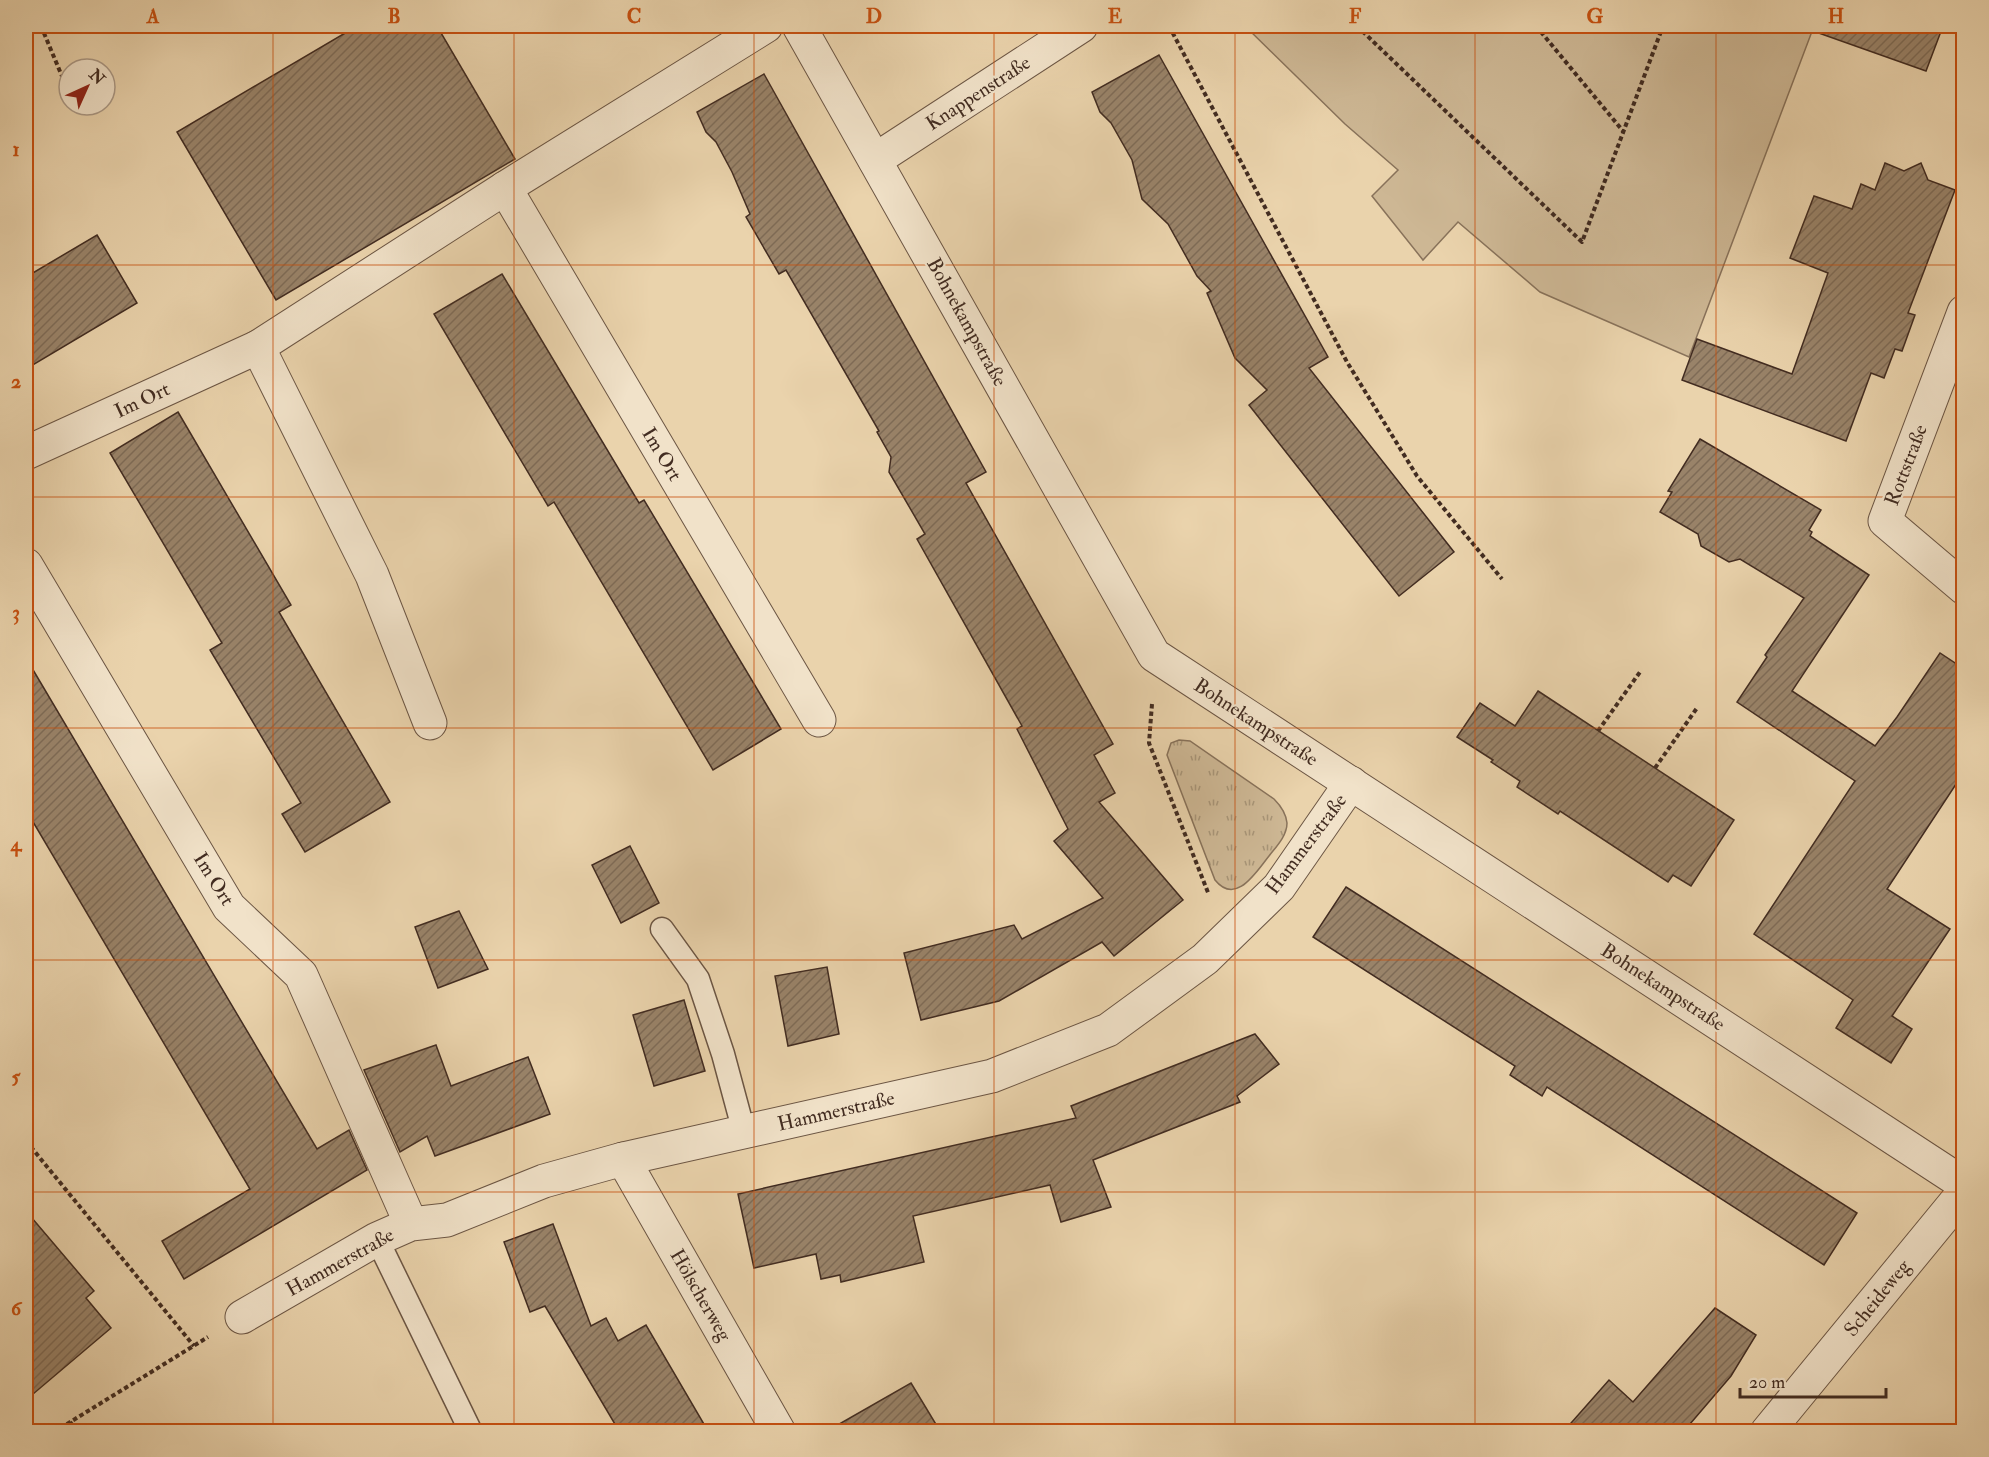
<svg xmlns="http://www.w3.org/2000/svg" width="1989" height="1457" viewBox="0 0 1989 1457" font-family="'IM FELL Double Pica',serif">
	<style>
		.grass { fill: url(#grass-tufts); stroke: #88725a; stroke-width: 1.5 }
		.garden { fill: #cdb794; stroke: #88725a; stroke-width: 1.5 }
		.building { fill: url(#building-hatch); stroke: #422c21; stroke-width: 1.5 }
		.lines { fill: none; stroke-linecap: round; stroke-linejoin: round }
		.lane-casing { stroke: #6c5644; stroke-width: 25 }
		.street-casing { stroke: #6c5644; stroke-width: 35 }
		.path { stroke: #422c21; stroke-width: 4; stroke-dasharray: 4.5 3; stroke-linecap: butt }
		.lane { stroke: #f1e2c9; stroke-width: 22 }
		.street { stroke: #f1e2c9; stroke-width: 33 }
		.grid { fill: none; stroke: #c75010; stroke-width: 1.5; stroke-opacity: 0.55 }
		.labels { text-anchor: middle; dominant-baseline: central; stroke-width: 4.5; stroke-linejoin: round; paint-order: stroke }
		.street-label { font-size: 20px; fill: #422c21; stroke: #f1e2c9 }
		.neatline { fill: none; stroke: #c75010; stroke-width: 2 }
		.grid-label { font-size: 20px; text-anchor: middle; font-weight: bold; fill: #c75010 }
	</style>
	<defs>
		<pattern id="grass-tufts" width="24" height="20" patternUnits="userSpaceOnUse" patternTransform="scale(1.5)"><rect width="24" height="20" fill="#cdb794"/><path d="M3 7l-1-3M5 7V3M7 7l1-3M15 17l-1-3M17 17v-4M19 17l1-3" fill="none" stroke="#a89578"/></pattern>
		<pattern id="building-hatch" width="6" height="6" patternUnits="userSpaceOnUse" patternTransform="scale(1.5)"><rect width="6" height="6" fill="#998369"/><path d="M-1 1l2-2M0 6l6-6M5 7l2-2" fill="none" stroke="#7e6b56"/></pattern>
	</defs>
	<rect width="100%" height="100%" fill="#ead3ac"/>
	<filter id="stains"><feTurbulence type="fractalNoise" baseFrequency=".00333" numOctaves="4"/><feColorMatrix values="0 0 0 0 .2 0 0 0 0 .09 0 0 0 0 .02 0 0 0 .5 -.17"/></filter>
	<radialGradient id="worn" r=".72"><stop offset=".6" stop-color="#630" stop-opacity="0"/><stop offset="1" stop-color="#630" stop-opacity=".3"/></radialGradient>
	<path class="grass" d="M 1179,740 L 1190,741 L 1274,799 C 1280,805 1286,813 1287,823 C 1287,836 1276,847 1269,856 C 1256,872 1236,906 1215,880 L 1167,755 L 1171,743 Z"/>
	<polygon class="garden" points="1245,26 1814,26 1689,357 1540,292 1458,222 1423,260 1372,196 1398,170 1345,124"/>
	<g class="building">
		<polygon points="357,26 437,26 515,159 276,300 177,132"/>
		<polygon points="1814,26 1943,26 1926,71 1813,31"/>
		<polygon points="1159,55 1328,357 1309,368 1454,552 1399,596 1249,405 1267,390 1235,358 1207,293 1211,291 1197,276 1168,224 1142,199 1132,160 1111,123 1100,112 1092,92"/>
		<polygon points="764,74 986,472 966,483 1113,744 1094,755 1115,793 1099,802 1183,900 1114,956 1102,942 999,1001 921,1020 904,953 1014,925 1022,939 1103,898 1054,841 1068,829 1017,729 1022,726 917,539 925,534 889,472 891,457 877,432 879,431 786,270 779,274 746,217 750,214 732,172 716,142 706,132 697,112"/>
		<polygon points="1885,163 1904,171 1921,163 1928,180 1955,190 1908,313 1915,315 1902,351 1895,349 1884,378 1871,373 1846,441 1682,380 1697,339 1792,374 1828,273 1790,258 1814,196 1852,209 1861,184 1875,190"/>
		<polygon points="97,235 137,303 26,369 26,277"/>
		<polygon points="502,274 639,503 644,500 781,729 713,770 554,502 548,506 434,314"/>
		<polygon points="178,412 291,605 279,612 390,802 305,852 282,814 301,803 210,650 222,643 110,453"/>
		<polygon points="1700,439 1821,510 1809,530 1812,532 1810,536 1869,575 1792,691 1875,746 1897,717 1940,653 1964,669 1964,772 1887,889 1950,929 1892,1016 1912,1029 1891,1063 1836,1028 1853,1000 1754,934 1855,781 1737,702 1767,657 1765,655 1804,598 1740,559 1729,562 1701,546 1698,534 1660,512 1672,492 1668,491"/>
		<polygon points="26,658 317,1149 349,1130 367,1170 184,1279 162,1241 250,1189 26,810"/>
		<polygon points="1538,691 1734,820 1691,886 1673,875 1668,882 1560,811 1558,814 1517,787 1520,781 1491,762 1493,760 1457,737 1480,703 1515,726"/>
		<polygon points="630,846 659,903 621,923 592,865"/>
		<polygon points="1346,887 1857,1213 1824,1265 1547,1087 1542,1096 1510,1075 1515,1066 1313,937"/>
		<polygon points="459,911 488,969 438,988 415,927"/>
		<polygon points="827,967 839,1034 788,1046 775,976"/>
		<polygon points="684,1000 705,1071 654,1086 633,1015"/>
		<polygon points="1255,1034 1279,1064 1237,1096 1240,1102 1093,1160 1111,1207 1061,1222 1050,1185 913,1216 924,1262 841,1282 840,1275 821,1279 816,1254 754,1268 738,1194 1076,1118 1071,1106"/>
		<polygon points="436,1045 451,1086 528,1057 550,1114 435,1156 427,1136 400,1152 364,1070"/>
		<polygon points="26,1211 94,1291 86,1298 111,1328 26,1400"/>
		<polygon points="553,1224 591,1326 606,1318 618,1341 646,1325 708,1431 619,1431 545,1306 530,1312 504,1242"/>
		<polygon points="1715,1308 1756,1335 1731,1376 1684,1431 1564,1431 1609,1380 1633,1402"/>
		<polygon points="911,1383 940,1431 827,1431"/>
	</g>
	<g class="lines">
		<defs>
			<g id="lane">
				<polyline points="662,929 698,979 723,1054 744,1132"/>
				<polyline points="377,1239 471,1432"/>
			</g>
			<g id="street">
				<polyline points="799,26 1154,655 1964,1184"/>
				<polyline points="875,160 1081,26"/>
				<polyline points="505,188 819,720"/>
				<polyline points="1964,312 1885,521 1964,588"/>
				<polyline points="258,347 372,575 430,723"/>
				<polyline points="26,453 258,347 505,188 766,26"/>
				<polyline points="26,565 229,907 301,975 411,1224"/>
				<polyline points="623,1159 779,1432"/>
				<polyline points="242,1317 377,1239 411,1224 447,1220 544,1181 623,1159 992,1076 1108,1030 1205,959 1279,887 1351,783"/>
				<polyline points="1767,1432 1964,1192"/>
			</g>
		</defs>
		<use href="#lane" class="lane-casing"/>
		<use href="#street" class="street-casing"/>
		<g class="path">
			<polyline points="41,26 69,93"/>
			<polyline points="1169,26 1347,362 1417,476 1502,579"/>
			<polyline points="1357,26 1582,242 1663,26"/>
			<polyline points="1536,26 1623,131"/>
			<polyline points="1152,704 1149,743 1209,895"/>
			<polyline points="1598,731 1640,672"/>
			<polyline points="1655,768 1697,708"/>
			<polyline points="26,1141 194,1346"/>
			<polyline points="70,1422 78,1432"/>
			<polyline points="54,1432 208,1337"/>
		</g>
		<use href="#lane" class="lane"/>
		<use href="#street" class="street"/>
	</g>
	<path class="grid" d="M 273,26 L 273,1432M 514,26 L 514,1432M 754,26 L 754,1432M 994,26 L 994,1432M 1235,26 L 1235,1432M 1475,26 L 1475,1432M 1716,26 L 1716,1432M 26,265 L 1964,265M 26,497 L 1964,497M 26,728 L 1964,728M 26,960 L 1964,960M 26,1192 L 1964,1192"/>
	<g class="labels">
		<g class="street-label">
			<text transform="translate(978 93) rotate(-33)">Knappenstraße</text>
			<text transform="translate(967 322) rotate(61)">Bohnekampstraße</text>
			<text transform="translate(142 400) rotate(-25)">Im Ort</text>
			<text transform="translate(662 454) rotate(59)">Im Ort</text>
			<text transform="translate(1906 465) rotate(-69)">Rottstraße</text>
			<text transform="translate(1256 722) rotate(33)">Bohnekampstraße</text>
			<text transform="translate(1306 844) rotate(-53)">Hammerstraße</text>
			<text transform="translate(214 879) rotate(58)">Im Ort</text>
			<text transform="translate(1663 987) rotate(33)">Bohnekampstraße</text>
			<text transform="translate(836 1111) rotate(-13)">Hammerstraße</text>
			<text transform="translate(340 1262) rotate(-29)">Hammerstraße</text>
			<text transform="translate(701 1295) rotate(60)">Hölscherweg</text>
			<text transform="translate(1877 1298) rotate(-51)">Scheideweg</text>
		</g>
	</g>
	<rect width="1989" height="1457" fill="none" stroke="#ead3ac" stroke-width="66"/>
	<g transform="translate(87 87) rotate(45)"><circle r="28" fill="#f1e2c9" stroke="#ab9986" stroke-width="1.5"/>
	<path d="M0-4.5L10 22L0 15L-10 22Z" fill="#8f2418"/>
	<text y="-9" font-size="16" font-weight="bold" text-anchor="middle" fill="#422c21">N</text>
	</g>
	<path d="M1740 1388v9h146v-9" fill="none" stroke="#422c21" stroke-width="3"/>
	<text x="1749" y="1388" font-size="18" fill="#422c21" stroke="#f1e2c9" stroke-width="4.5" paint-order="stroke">20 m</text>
	<rect x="33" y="33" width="1923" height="1391" class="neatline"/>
	<g class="grid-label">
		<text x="153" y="23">A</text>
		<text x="394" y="23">B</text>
		<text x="634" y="23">C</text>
		<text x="874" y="23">D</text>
		<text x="1115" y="23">E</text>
		<text x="1355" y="23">F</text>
		<text x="1595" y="23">G</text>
		<text x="1836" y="23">H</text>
		<text x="16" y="156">1</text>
		<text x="16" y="388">2</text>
		<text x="16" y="619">3</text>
		<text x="16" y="851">4</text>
		<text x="16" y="1083">5</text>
		<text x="16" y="1315">6</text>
	</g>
	<rect width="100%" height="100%" filter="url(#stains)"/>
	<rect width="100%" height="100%" fill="url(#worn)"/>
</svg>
